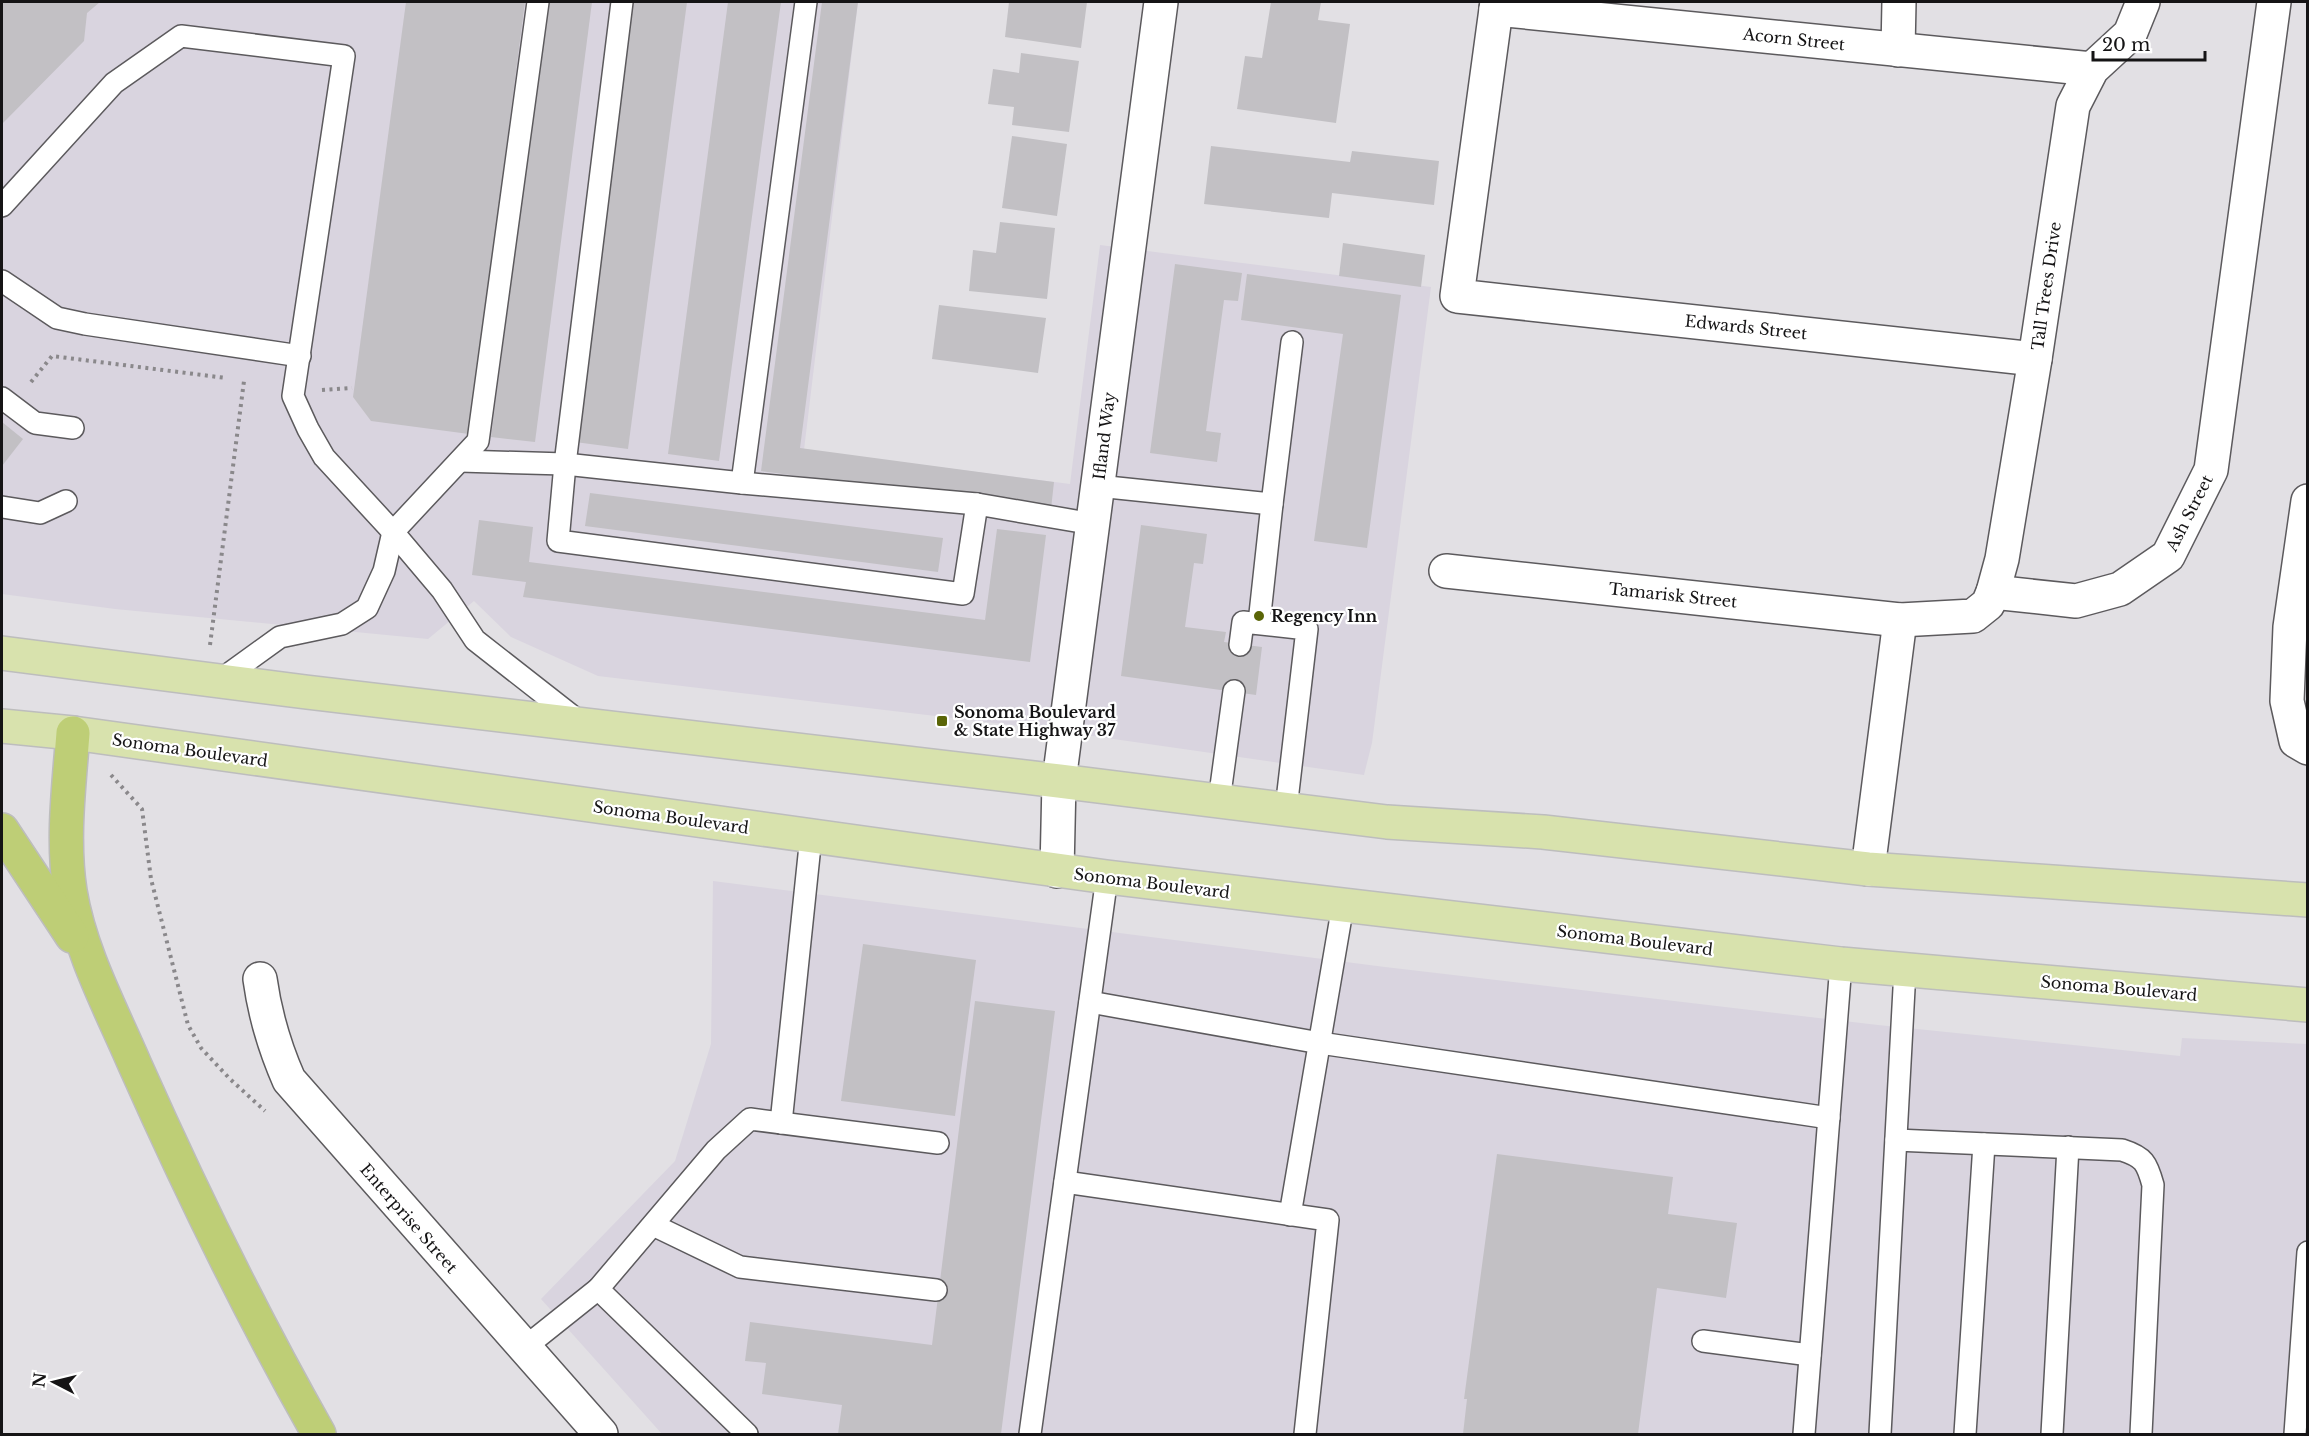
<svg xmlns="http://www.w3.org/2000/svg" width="2309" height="1436" viewBox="0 0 2309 1436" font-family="'Libre Baskerville',serif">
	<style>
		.built { fill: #d9d4df }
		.building { fill: #c2c0c4 }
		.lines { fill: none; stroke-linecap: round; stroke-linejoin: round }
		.lane-casing { stroke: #5c5a5d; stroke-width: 24 }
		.street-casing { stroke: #5c5a5d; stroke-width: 36 }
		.primary-casing { stroke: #bdbdbd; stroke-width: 36 }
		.highway-casing { stroke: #bdbdbd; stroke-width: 36 }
		.path { stroke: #8a888b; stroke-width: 4; stroke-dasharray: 3 4.5; stroke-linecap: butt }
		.lane { stroke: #fff; stroke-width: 21 }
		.street { stroke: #fff; stroke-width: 33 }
		.primary { stroke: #d8e2ad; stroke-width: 33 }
		.highway { stroke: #bece76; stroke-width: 33 }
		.poi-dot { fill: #5a6507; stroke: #fff; stroke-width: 2 }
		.labels { text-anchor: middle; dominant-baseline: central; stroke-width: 4.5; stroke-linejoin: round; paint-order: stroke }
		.street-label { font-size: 16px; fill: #151415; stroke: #fff }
		.poi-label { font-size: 16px; font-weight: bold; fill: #151415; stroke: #fff; text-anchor: start }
	</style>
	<rect width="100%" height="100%" fill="#e2e0e4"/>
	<g class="built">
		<polygon points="2,2 858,2 804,450 1070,484 1100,245 1431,287 1372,743 1364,775 1037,728 598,676 511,637 474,601 428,639 115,609 2,594"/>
		<polygon points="713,881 1385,967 1878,1025 2180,1056 2182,1038 2307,1044 2307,1434 662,1434 541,1299 675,1161 711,1044"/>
	</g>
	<g class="building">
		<polygon points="2,2 100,2 87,13 84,41 2,124"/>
		<polygon points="406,2 525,2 469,434 371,421 353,397"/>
		<polygon points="548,2 592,2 535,442 491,437"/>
		<polygon points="633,2 687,2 628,449 575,442"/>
		<polygon points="728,2 781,2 719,461 668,454"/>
		<polygon points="822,2 858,2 800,448 1054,482 1051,509 761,471"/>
		<polygon points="1009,2 1087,2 1081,48 1005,37"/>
		<polygon points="1271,2 1321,2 1318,20 1350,24 1336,123 1237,109 1245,56 1262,58"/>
		<polygon points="1021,53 1079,61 1069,132 1012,125 1014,107 988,104 993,69 1019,73"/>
		<polygon points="1012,136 1067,144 1057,216 1002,208"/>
		<polygon points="1211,146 1350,162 1352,151 1439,161 1434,205 1332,193 1329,218 1204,204"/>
		<polygon points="1000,222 1055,228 1047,299 969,291 973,250 996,253"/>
		<polygon points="1343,243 1425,255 1421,287 1339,276"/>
		<polygon points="1175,264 1242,273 1238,301 1224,300 1206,431 1221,433 1217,462 1150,453"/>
		<polygon points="1247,274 1401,295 1367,548 1314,541 1343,334 1241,320"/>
		<polygon points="939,305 1046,318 1038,373 932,359"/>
		<polygon points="2,422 23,439 2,466"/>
		<polygon points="590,493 943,538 938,572 585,526"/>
		<polygon points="479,520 533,527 529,562 985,620 997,529 1046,535 1030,662 523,597 526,582 472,575"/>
		<polygon points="1141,525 1207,534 1203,564 1194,563 1185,627 1226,632 1224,642 1262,647 1256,695 1121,676"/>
		<polygon points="863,944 976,960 955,1116 841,1101"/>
		<polygon points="975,1001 1055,1011 1001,1434 838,1434 842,1405 762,1394 766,1363 745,1361 750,1322 932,1345"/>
		<polygon points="1497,1154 1673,1177 1668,1214 1737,1223 1726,1298 1657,1288 1638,1434 1463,1434 1467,1399 1464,1399"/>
	</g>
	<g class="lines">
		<defs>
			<g id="lane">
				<polyline points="622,2 565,464 558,541 963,594 977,504 1093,524"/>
				<polyline points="2,206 114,83 181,36 344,56 293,396 308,429 324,457 393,532 442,590 475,640 581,723"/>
				<polyline points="2,281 57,318 85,324 300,356"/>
				<polyline points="2,398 35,423 73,428"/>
				<polyline points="460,461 565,464 742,483 806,2"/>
				<polyline points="742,483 977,504"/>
				<polyline points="1098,486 1272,504 1292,342"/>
				<polyline points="2,507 40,513 66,501"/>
				<polyline points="1259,623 1272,504"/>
				<polyline points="1240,645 1243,622 1307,629 1286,809"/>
				<polyline points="219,681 280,637 342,624 367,608 384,571 393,532 478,441 538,2"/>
				<polyline points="1219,801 1234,691"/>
				<polyline points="1090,1002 1320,1043 1829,1118"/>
				<polyline points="781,1123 811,836"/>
				<path d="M 1896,1140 L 2122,1150 C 2144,1157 2147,1163 2153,1185 L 2141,1434"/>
				<polyline points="1065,1182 1328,1220 1305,1434"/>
				<polyline points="1290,1215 1343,905"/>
				<polyline points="653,1225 740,1267 936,1290"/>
				<polyline points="598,1289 716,1150 750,1119 938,1143"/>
				<polyline points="1703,1341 1810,1355"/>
				<polyline points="524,1348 598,1289 747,1434"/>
				<polyline points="1030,1434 1107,877"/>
				<polyline points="1804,1434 1841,964"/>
				<polyline points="1880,1434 1905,970"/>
				<polyline points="1965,1434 1984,1144"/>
				<polyline points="2052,1434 2068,1147"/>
				<polyline points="2295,1434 2308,1252"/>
			</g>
			<g id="street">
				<polyline points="1497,2 1457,296 2035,359"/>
				<polyline points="1496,9 2092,69"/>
				<polyline points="1898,50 1899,2"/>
				<polyline points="2308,501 2290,627 2287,701 2296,741 2308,748"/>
				<polyline points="1446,571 1900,620 1973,616 1988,604 1993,592 2002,559 2035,359 2073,106 2092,69 2130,34 2143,2"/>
				<polyline points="1993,592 2076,601 2120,589 2168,556 2211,470 2274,2"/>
				<polyline points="1868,869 1900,620"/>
				<polyline points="1057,871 1059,781 1161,2"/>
				<path d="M 260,979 C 265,1015 274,1046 289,1080 L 601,1434"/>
			</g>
			<g id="primary">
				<polyline points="2,653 306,692 1059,781 1387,822 1543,832 1868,869 2308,900"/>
				<polyline points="2,726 73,733 1107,877 1841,964 2308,1005"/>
			</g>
			<g id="highway">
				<path d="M 73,733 C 69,786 62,839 70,891 C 80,952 111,1009 135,1065 C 191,1191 251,1314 319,1434"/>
				<polyline points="2,830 72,936"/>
			</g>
		</defs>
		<use href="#lane" class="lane-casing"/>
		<use href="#street" class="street-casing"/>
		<use href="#primary" class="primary-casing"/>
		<use href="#highway" class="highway-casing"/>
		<g class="path">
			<polyline points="31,382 52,356 226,378"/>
			<polyline points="322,390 352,388"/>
			<polyline points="210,645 244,381"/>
			<polyline points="111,775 142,809 151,879 188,1025 201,1048 230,1079 265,1111"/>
		</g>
		<use href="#lane" class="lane"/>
		<use href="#street" class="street"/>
		<use href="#primary" class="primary"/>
		<use href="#highway" class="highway"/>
	</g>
	<g class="poi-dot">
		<circle cx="1259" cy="616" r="6"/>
		<rect x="936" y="715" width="12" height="12" rx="3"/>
	</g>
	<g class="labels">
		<g class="street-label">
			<text transform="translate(1794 39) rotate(6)">Acorn Street</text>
			<text transform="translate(2046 286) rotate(-82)">Tall Trees Drive</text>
			<text transform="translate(1746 327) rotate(6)">Edwards Street</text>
			<text transform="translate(1104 436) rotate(-83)">Ifland Way</text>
			<text transform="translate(2189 513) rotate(-63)">Ash Street</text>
			<text transform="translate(1673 595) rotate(6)">Tamarisk Street</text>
			<text transform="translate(190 750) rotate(8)">Sonoma Boulevard</text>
			<text transform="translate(671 817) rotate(8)">Sonoma Boulevard</text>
			<text transform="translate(1152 883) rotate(7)">Sonoma Boulevard</text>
			<text transform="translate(1635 940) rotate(7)">Sonoma Boulevard</text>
			<text transform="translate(2119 988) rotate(5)">Sonoma Boulevard</text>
			<text transform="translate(409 1218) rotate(49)">Enterprise Street</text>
		</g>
		<g class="poi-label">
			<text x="1271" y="616">Regency Inn</text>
			<text x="954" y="712">Sonoma Boulevard<tspan x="954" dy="18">&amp; State Highway 37</tspan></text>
		</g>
	</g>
	<rect width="2309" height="1436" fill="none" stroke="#151415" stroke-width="6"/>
	<g transform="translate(54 1382) rotate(277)" stroke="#ffffff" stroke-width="4.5" paint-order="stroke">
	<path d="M0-4.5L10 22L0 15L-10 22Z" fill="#151415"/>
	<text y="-9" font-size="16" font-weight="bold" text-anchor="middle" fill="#151415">N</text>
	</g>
	<path d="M2093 51v9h112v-9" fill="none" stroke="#151415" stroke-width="3"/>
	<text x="2102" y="51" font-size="18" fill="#151415" stroke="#ffffff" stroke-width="4.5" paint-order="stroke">20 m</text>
</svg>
